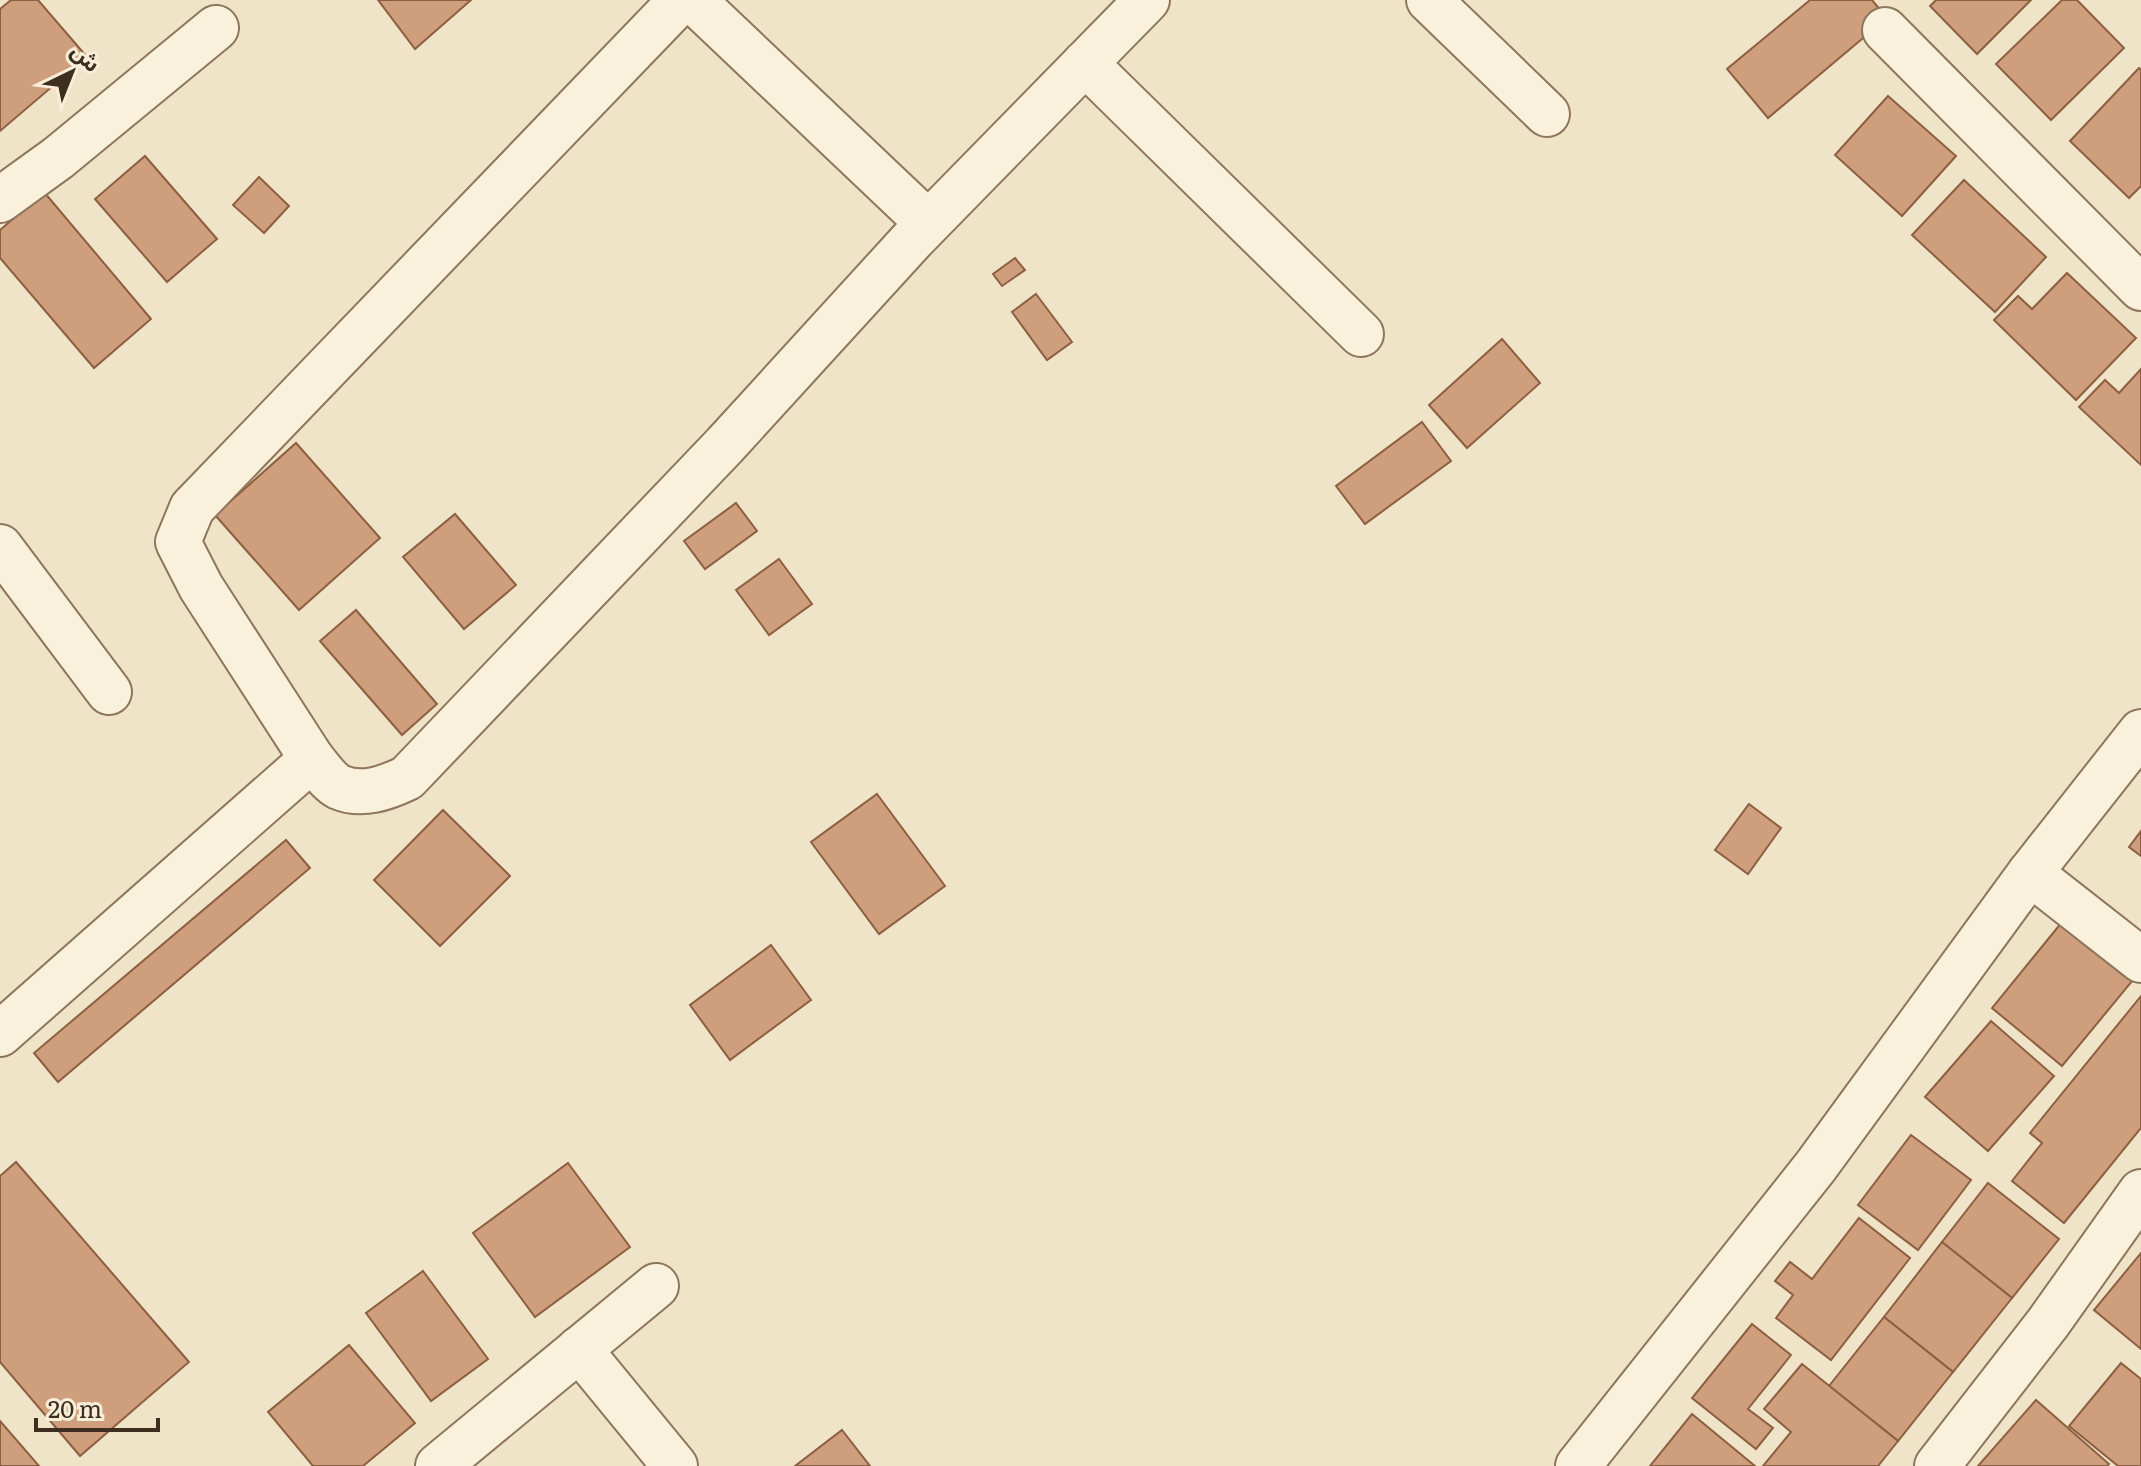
<svg xmlns="http://www.w3.org/2000/svg" width="2141" height="1466" viewBox="0 0 2141 1466" font-family="Literata,'Noto Sans Arabic',serif">
	<style>
		.building { fill: #cf9f7d; stroke: #8d5f41; stroke-width: 2 }
		.lines { fill: none; stroke-linecap: round; stroke-linejoin: round }
		.minor-casing { stroke: #8d765c; stroke-width: 48 }
		.minor { stroke: #faf1dc; stroke-width: 44 }
	</style>
	<rect width="100%" height="100%" fill="#f0e4c8"/>
	<g class="building">
		<polygon points="11,0 38,0 87,57 0,131 0,9"/>
		<polygon points="378,0 471,0 415,49"/>
		<polygon points="1810,0 1872,0 1887,18 1768,118 1727,69"/>
		<polygon points="1936,0 2031,0 1977,54 1930,6"/>
		<polygon points="2062,0 2077,0 2124,48 2051,120 1996,64"/>
		<polygon points="2139,68 2141,70 2141,186 2129,198 2070,141"/>
		<polygon points="1888,96 1956,156 1902,216 1835,155"/>
		<polygon points="145,156 217,239 167,282 95,199"/>
		<polygon points="259,177 289,206 264,233 233,205"/>
		<polygon points="1964,180 2046,257 1995,312 1912,235"/>
		<polygon points="44,192 151,319 94,368 0,258 0,230"/>
		<polygon points="1015,258 1025,270 1002,286 993,274"/>
		<polygon points="2067,273 2136,338 2076,400 1994,320 2018,296 2032,309"/>
		<polygon points="1036,294 1072,342 1047,360 1012,312"/>
		<polygon points="1502,339 1540,383 1467,448 1429,405"/>
		<polygon points="2141,369 2141,465 2079,407 2105,380 2119,393"/>
		<polygon points="1422,422 1451,461 1365,524 1336,486"/>
		<polygon points="296,443 380,538 299,610 215,515"/>
		<polygon points="736,503 757,531 705,569 684,541"/>
		<polygon points="455,514 516,585 464,629 403,557"/>
		<polygon points="779,559 812,604 769,635 736,590"/>
		<polygon points="356,610 437,704 402,735 320,641"/>
		<polygon points="877,794 945,886 879,934 811,842"/>
		<polygon points="1749,804 1781,828 1748,874 1715,850"/>
		<polygon points="443,810 510,876 440,946 374,880"/>
		<polygon points="2141,831 2141,856 2129,847"/>
		<polygon points="286,840 310,868 58,1082 34,1053"/>
		<polygon points="2062,922 2133,980 2062,1066 1992,1008"/>
		<polygon points="771,945 811,1000 730,1060 690,1005"/>
		<polygon points="2141,996 2141,1128 2064,1223 2012,1181 2042,1143 2030,1133"/>
		<polygon points="1991,1021 2054,1076 1988,1151 1925,1097"/>
		<polygon points="1911,1135 1971,1180 1918,1250 1858,1205"/>
		<polygon points="16,1162 189,1362 80,1456 0,1362 0,1176"/>
		<polygon points="568,1163 630,1247 535,1317 473,1233"/>
		<polygon points="1988,1183 2059,1239 2012,1298 1942,1242"/>
		<polygon points="1859,1218 1910,1258 1831,1360 1776,1318 1793,1295 1775,1281 1790,1262 1812,1279"/>
		<polygon points="1942,1242 2012,1298 1953,1372 1884,1317"/>
		<polygon points="2141,1253 2141,1349 2094,1310"/>
		<polygon points="423,1271 488,1359 431,1401 366,1313"/>
		<polygon points="1884,1317 1953,1372 1898,1441 1829,1386"/>
		<polygon points="1752,1324 1791,1355 1748,1409 1773,1428 1756,1449 1692,1398"/>
		<polygon points="349,1345 415,1423 363,1466 313,1466 268,1412"/>
		<polygon points="2121,1363 2141,1379 2141,1466 2118,1466 2069,1426"/>
		<polygon points="1802,1364 1898,1441 1878,1466 1763,1466 1791,1432 1764,1409"/>
		<polygon points="2036,1400 2109,1464 2107,1466 1978,1466"/>
		<polygon points="1692,1414 1755,1466 1650,1466"/>
		<polygon points="0,1421 39,1466 0,1466"/>
		<polygon points="842,1430 870,1466 795,1466"/>
	</g>
	<g class="lines">
		<defs>
			<g id="minor">
				<polyline points="693,0 928,223"/>
				<polyline points="1429,0 1547,114"/>
				<polyline points="1885,30 2141,288"/>
				<polyline points="1085,63 1361,334"/>
				<polyline points="0,200 58,158 216,28"/>
				<polyline points="0,547 109,692"/>
				<polyline points="312,759 201,587 178,542 192,508 681,0"/>
				<polyline points="2030,873 2141,960"/>
				<path d="M 0,1034 L 312,759 C 319,767 329,782 339,787 C 362,797 386,788 407,778 L 725,445 L 913,239 L 1147,0"/>
				<polyline points="579,1349 675,1466"/>
				<polyline points="438,1466 656,1286"/>
				<polyline points="1578,1466 1816,1166 2030,873 2141,732"/>
				<polyline points="1937,1466 2048,1323 2141,1192"/>
			</g>
		</defs>
		<use href="#minor" class="minor-casing"/>
		<use href="#minor" class="minor"/>
	</g>
	<g transform="translate(72 72) rotate(43)" stroke="#f7eed8" stroke-width="6" paint-order="stroke">
	<path d="M0-6L14 30L0 20L-14 30Z" fill="#3d2e20"/>
	<text y="-12" font-size="22" font-weight="bold" text-anchor="middle" fill="#3d2e20">ش</text>
	</g>
	<path d="M36 1418v12h122v-12" fill="none" stroke="#3d2e20" stroke-width="4"/>
	<text x="48" y="1418" font-size="24" fill="#3d2e20" stroke="#f7eed8" stroke-width="6" paint-order="stroke">20 m</text>
</svg>
